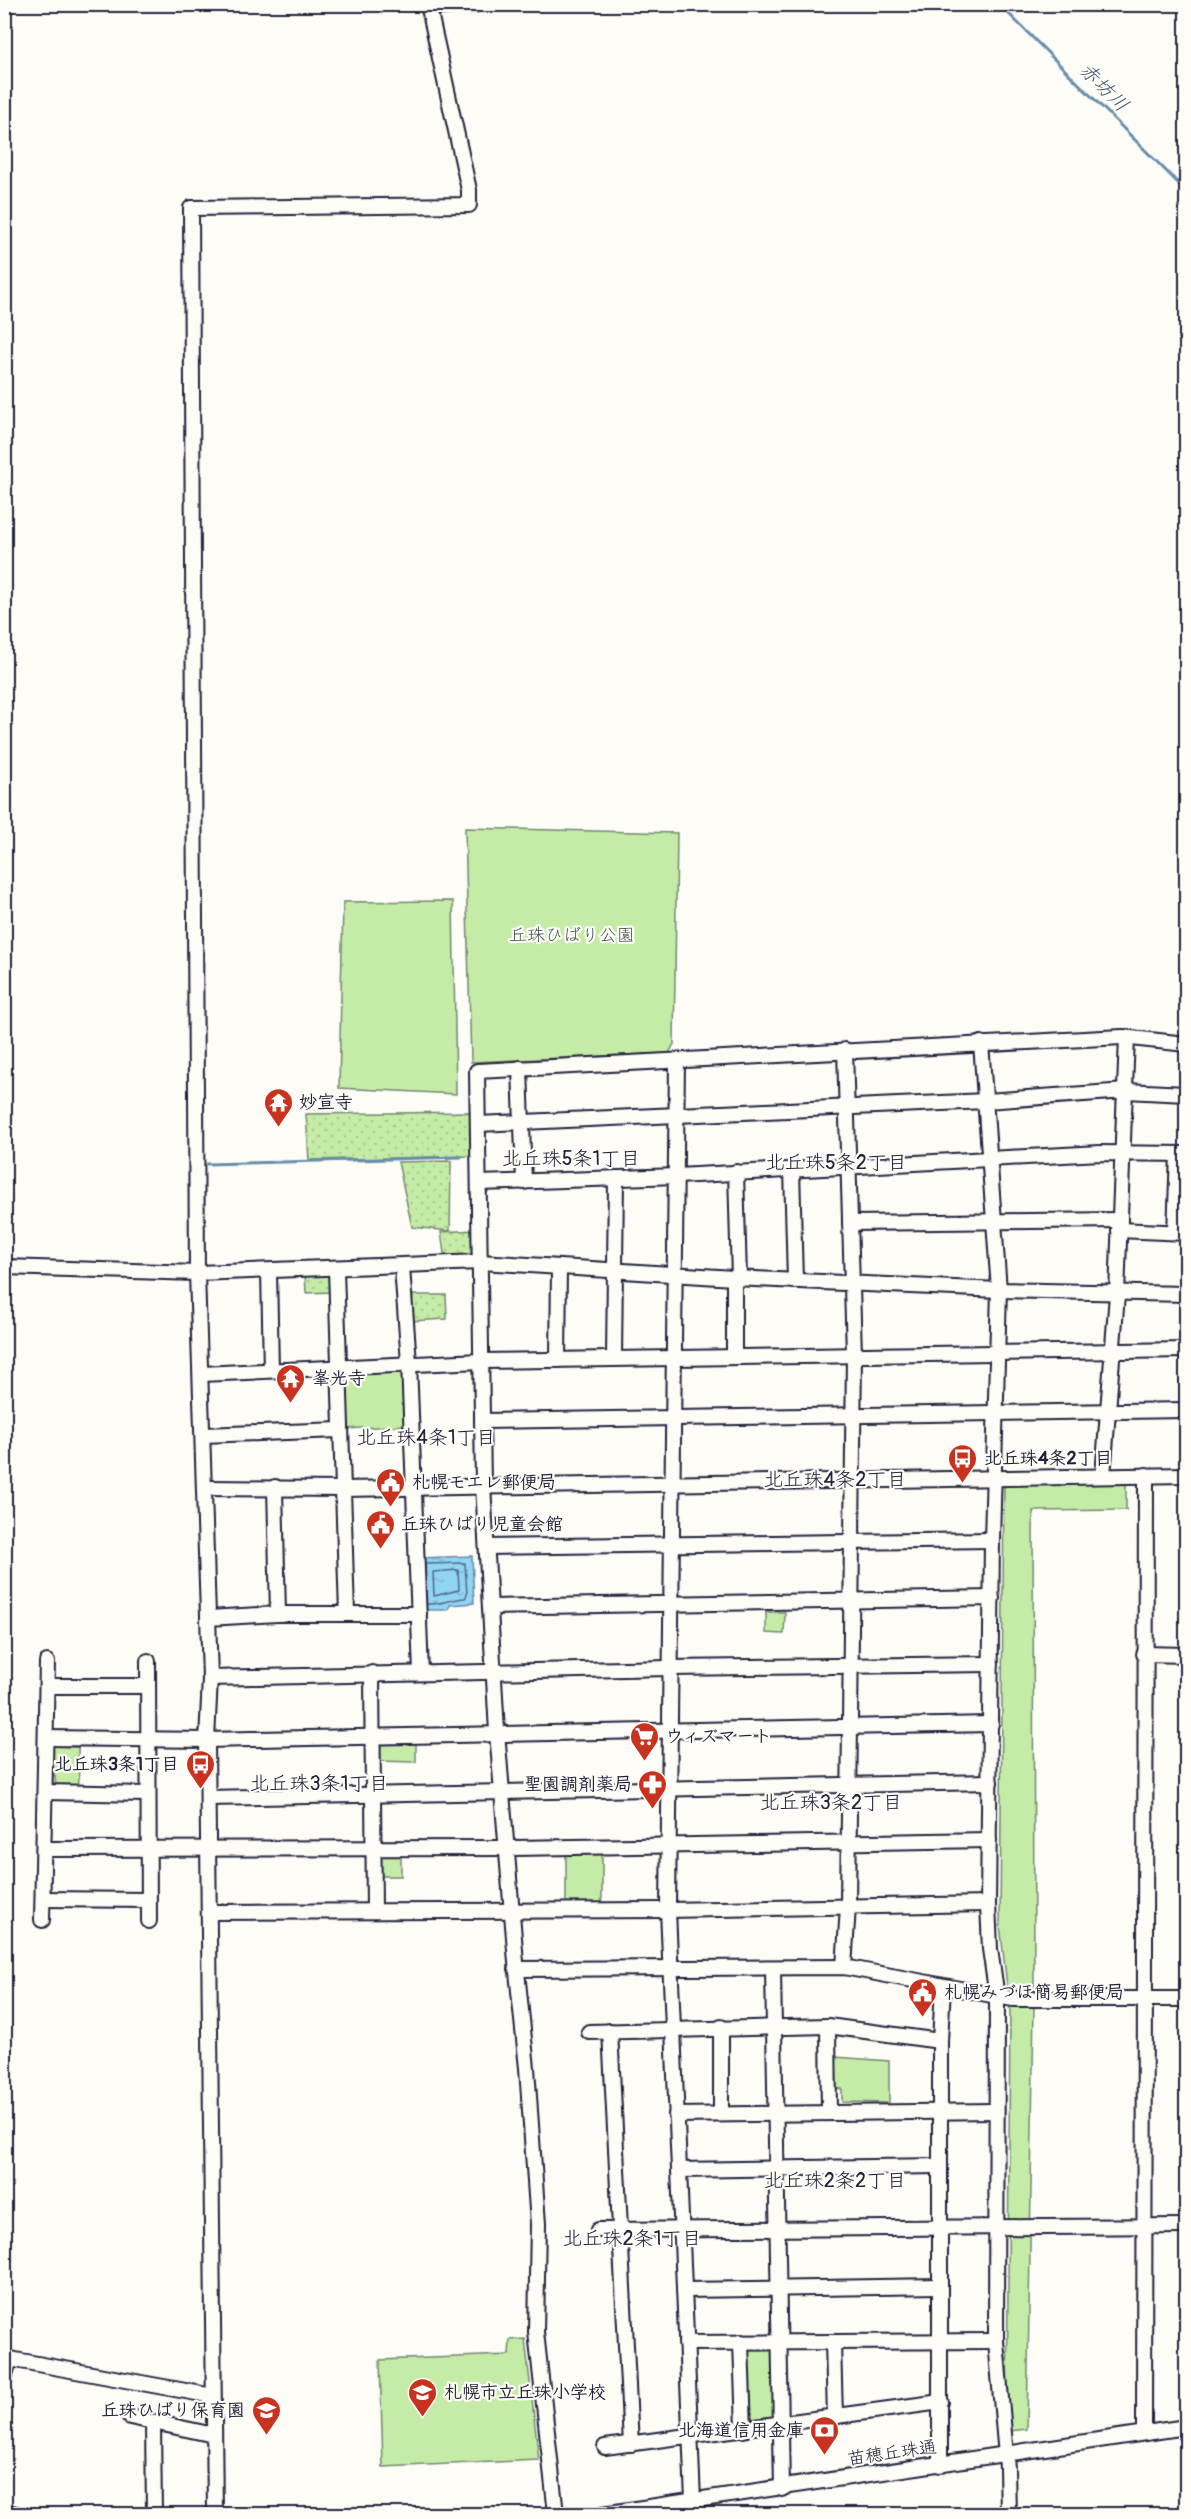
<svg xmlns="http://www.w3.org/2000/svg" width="1191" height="2519" viewBox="0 0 1191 2519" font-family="Pangolin,'Klee One',sans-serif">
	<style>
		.grass { fill: url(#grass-dots); stroke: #738771; stroke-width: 1.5 }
		.park { fill: #c4eca7; stroke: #738771; stroke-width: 1.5 }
		.water { fill: url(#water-ripples); stroke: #658daa; stroke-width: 1.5 }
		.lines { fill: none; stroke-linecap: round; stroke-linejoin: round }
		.shore { stroke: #4f6985; stroke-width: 1.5 }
		.stream { stroke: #658daa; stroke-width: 3 }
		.minor-casing { stroke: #22223b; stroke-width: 18 }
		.minor { stroke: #fdfcf7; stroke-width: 14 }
		.labels { text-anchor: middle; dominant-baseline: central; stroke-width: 4.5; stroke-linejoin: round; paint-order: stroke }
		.park-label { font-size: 18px; fill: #4a5456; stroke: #fdfcf7 }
		.poi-label { font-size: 18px; font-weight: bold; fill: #22223b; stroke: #fdfcf7; text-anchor: start }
		.street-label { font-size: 18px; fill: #22223b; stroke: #fdfcf7 }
		.water-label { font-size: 20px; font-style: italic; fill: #445772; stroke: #fdfcf7 }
		.neighbourhood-label { font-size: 20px; fill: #22223b; stroke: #fdfcf7 }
	</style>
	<defs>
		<pattern id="grass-dots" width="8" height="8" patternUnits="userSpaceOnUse" patternTransform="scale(1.5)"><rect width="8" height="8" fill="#c4eca7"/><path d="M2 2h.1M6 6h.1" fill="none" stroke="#a8ca91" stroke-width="1.8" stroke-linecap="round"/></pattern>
		<pattern id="water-ripples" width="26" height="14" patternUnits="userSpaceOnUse" patternTransform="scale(1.5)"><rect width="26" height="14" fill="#92d4f4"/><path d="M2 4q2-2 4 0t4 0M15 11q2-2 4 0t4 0" fill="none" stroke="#7eb6d2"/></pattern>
	</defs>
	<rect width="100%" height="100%" fill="#fdfcf7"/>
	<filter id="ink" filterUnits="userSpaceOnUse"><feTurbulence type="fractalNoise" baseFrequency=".0167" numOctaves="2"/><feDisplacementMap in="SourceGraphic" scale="12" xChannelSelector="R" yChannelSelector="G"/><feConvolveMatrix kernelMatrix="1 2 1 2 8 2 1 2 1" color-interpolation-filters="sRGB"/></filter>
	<g filter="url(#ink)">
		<g class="grass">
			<polygon points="472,1112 473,1156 309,1160 306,1114"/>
			<polygon points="451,1161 450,1231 412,1227 398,1162"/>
			<polygon points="476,1230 475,1258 445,1260 441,1232"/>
			<polygon points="334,1271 332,1292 306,1293 305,1272"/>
			<polygon points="413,1295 446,1295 447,1319 410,1321"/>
		</g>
		<g class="park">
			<polygon points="465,828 677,833 674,1044 669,1053 471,1062"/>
			<polygon points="453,901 456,1094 339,1088 343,902"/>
			<polygon points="400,1371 403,1375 405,1425 347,1429 344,1377 347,1372"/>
			<polygon points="1126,1483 1126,1510 1033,1511 1034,2006 1027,2429 1010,2431 1007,2422 1010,2011 1000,1925 1004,1485"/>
			<polygon points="766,1612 785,1612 784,1634 766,1633"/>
			<polygon points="376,1741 416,1742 416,1762 376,1761"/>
			<polygon points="52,1746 78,1747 79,1789 56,1789 55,1775 50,1775 50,1751"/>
			<polygon points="375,1852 401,1852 401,1876 376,1876"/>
			<polygon points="602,1854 602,1904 566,1904 566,1855"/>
			<polygon points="835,2057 889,2061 889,2103 842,2102 842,2089 834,2088"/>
			<polygon points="525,2339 539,2460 383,2467 380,2360 509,2355 510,2340"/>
			<polygon points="769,2349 773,2352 775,2414 772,2418 753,2421 749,2417 747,2350"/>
		</g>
		<polygon class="water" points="472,1556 474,1603 450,1605 448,1610 420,1610 418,1558"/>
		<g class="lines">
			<g class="shore">
				<path d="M 425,1564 L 465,1563 L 467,1595 L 465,1598 C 451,1599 441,1605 427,1604"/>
				<polygon points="458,1570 459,1590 434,1596 433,1572"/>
			</g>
			<g class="stream">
				<polyline points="999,4 1186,191"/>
				<polyline points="207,1164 461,1157"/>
			</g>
			<defs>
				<g id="minor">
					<polyline points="429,8 477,4"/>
					<polyline points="981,1043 999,1290 992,1540 988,1904 990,1949 997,1997 996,2341 1007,2468 1008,2514"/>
					<polyline points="677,1060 668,1910 693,2500"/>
					<polyline points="520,1068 524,1182"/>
					<polyline points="478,1124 986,1101 1126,1091 1186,1094"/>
					<polyline points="792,1169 795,1281"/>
					<polyline points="736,1172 739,1278"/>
					<polyline points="479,1183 677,1176 1100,1153 1186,1154"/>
					<polyline points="850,1223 1120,1220"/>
					<polyline points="1119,1230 1186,1233"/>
					<polyline points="1175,1232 1178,1154"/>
					<polyline points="4,1267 197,1273 480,1262 734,1278 999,1290 1186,1294"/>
					<polyline points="402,1267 409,1363 421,1673"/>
					<polyline points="336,1269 347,1614"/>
					<polyline points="269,1271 271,1370"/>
					<polyline points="734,1278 734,1357"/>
					<polyline points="614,1359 616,1178"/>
					<polyline points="558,1360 559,1268"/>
					<polyline points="201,1374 481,1361 1186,1350"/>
					<polyline points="482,1421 1186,1410"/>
					<polyline points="203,1435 340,1430"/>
					<polyline points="1103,1476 1117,1294 1127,1037"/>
					<polyline points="275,1487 278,1614"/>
					<polyline points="205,1488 344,1489 1186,1475"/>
					<polyline points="487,1547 992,1540"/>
					<polyline points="490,1607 992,1598"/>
					<polyline points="208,1618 278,1614 419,1614"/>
					<polyline points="1144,1654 1186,1655"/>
					<polyline points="148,1661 149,1921"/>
					<polyline points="372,1673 374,1911"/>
					<polyline points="210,1678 669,1668 991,1664"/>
					<polyline points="47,1686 147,1686"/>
					<polyline points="46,1738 207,1740 991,1724"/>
					<polyline points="45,1792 147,1794"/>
					<polyline points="208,1798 990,1782"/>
					<polyline points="44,1849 513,1848 989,1840"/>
					<polyline points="43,1899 148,1900"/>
					<polyline points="211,1912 668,1910 988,1904"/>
					<polyline points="42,1920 47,1662"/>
					<polyline points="844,1967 848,1907 854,1354 845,1050"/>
					<polyline points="516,1969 844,1967 1013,1999 1186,1999"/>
					<polyline points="773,1969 782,2489"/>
					<polyline points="828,2026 829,2113"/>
					<polyline points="721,2027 721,2114"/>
					<polyline points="610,2031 631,2444"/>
					<polyline points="589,2032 828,2026 940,2041"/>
					<polyline points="676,2115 995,2111"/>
					<polyline points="679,2170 939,2166"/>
					<polyline points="598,2230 1186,2226"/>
					<polyline points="684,2290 940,2286"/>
					<polyline points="741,2342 744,2430"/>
					<polyline points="833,2342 835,2417"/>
					<polyline points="686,2343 996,2341"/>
					<polyline points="4,2379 10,2359 213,2396"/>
					<polyline points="130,2417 214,2435"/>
					<polyline points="153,2422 154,2514"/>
					<polyline points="1144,2433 1146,1475"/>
					<polyline points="605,2447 941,2402"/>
					<polyline points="940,2465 940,2041 943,1987"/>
					<polyline points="4,2511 16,2514"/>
					<polyline points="215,2514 207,1740 210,1678 197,1273 191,208 469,205 469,190 428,4"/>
					<polyline points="556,2514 536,2332 538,2224 527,2068 516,1962 497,1732 483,1485 477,1071 1122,1037 1186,1044"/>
					<polyline points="602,2514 1186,2427"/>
				</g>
			</defs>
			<use href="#minor" class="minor-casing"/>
			<use href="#minor" class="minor"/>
		</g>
	</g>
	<defs>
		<symbol id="temple-pin" viewBox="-11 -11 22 30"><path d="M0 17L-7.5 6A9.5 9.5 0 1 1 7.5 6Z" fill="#c8321e" stroke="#fdfcf7"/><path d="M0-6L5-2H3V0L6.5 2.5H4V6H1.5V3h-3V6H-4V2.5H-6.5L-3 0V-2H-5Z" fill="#fff"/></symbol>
		<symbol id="bus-pin" viewBox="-11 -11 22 30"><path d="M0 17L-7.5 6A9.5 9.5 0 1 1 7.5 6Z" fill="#c8321e" stroke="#fdfcf7"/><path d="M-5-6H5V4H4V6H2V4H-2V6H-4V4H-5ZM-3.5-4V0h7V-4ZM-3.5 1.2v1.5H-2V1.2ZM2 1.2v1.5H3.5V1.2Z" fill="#fff"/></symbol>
		<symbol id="civic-pin" viewBox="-11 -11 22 30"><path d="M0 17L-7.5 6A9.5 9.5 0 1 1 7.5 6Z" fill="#c8321e" stroke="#fdfcf7"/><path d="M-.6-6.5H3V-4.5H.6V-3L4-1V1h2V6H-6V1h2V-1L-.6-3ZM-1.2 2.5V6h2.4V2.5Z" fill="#fff"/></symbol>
		<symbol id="supermarket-pin" viewBox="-11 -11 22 30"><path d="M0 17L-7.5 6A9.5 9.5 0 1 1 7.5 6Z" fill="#c8321e" stroke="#fdfcf7"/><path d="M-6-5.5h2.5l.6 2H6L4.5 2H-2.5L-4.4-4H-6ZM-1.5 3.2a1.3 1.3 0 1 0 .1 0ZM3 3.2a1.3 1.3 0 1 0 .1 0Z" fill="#fff"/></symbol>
		<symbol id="pharmacy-pin" viewBox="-11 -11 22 30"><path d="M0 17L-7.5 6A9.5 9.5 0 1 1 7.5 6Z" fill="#c8321e" stroke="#fdfcf7"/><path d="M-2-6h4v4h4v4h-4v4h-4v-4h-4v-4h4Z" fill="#fff"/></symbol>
		<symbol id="school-pin" viewBox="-11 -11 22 30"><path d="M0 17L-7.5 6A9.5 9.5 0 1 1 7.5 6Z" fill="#c8321e" stroke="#fdfcf7"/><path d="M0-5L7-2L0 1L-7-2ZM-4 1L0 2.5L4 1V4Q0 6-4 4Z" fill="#fff"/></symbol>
		<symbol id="bank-pin" viewBox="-11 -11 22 30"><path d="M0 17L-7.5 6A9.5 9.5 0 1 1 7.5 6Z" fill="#c8321e" stroke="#fdfcf7"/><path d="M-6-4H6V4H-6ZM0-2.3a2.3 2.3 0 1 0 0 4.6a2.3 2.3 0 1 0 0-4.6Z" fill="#fff"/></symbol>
	</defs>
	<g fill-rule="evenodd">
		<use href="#temple-pin" x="262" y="1086" width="33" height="45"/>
		<use href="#temple-pin" x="274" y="1362" width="33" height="45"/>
		<use href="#bus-pin" x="946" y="1442" width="33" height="45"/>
		<use href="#civic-pin" x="374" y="1466" width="33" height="45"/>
		<use href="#civic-pin" x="364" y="1508" width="33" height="45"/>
		<use href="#supermarket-pin" x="628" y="1720" width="33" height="45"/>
		<use href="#bus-pin" x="184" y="1748" width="33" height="45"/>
		<use href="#pharmacy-pin" x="636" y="1768" width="33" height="45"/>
		<use href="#civic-pin" x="906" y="1976" width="33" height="45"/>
		<use href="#school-pin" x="406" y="2376" width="33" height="45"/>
		<use href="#school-pin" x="250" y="2394" width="33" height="45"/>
		<use href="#bank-pin" x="808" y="2414" width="33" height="45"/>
	</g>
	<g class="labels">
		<g class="park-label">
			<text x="572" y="935">丘珠ひばり公園</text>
		</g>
		<g class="poi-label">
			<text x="299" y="1102">妙宣寺</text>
			<text x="312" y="1378">峯光寺</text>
			<text x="984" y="1458">北丘珠4条2丁目</text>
			<text x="412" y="1482">札幌モエレ郵便局</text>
			<text x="401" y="1524">丘珠ひばり児童会館</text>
			<text x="665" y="1736">ウィズマート</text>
			<text x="179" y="1764" text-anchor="end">北丘珠3条1丁目</text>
			<text x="632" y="1784" text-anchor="end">聖園調剤薬局</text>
			<text x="944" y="1992">札幌みづほ簡易郵便局</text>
			<text x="444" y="2392">札幌市立丘珠小学校</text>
			<text x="245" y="2410" text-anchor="end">丘珠ひばり保育園</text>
			<text x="804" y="2430" text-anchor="end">北海道信用金庫</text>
		</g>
		<g class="street-label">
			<text transform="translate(892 2453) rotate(-8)">苗穂丘珠通</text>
		</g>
		<g class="water-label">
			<text transform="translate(1104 87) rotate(45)">赤坊川</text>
		</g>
		<g class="neighbourhood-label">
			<text x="571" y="1158">北丘珠5条1丁目</text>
			<text x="836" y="1162">北丘珠5条2丁目</text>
			<text x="426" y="1437">北丘珠4条1丁目</text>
			<text x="835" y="1479">北丘珠4条2丁目</text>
			<text x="319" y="1783">北丘珠3条1丁目</text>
			<text x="831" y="1802">北丘珠3条2丁目</text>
			<text x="835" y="2180">北丘珠2条2丁目</text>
			<text x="632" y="2238">北丘珠2条1丁目</text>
		</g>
	</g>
	<rect width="1191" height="2519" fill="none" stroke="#fdfcf7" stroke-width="24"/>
	<rect x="12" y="12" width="1167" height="2495" fill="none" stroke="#22223b" stroke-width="2" filter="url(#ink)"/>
</svg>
